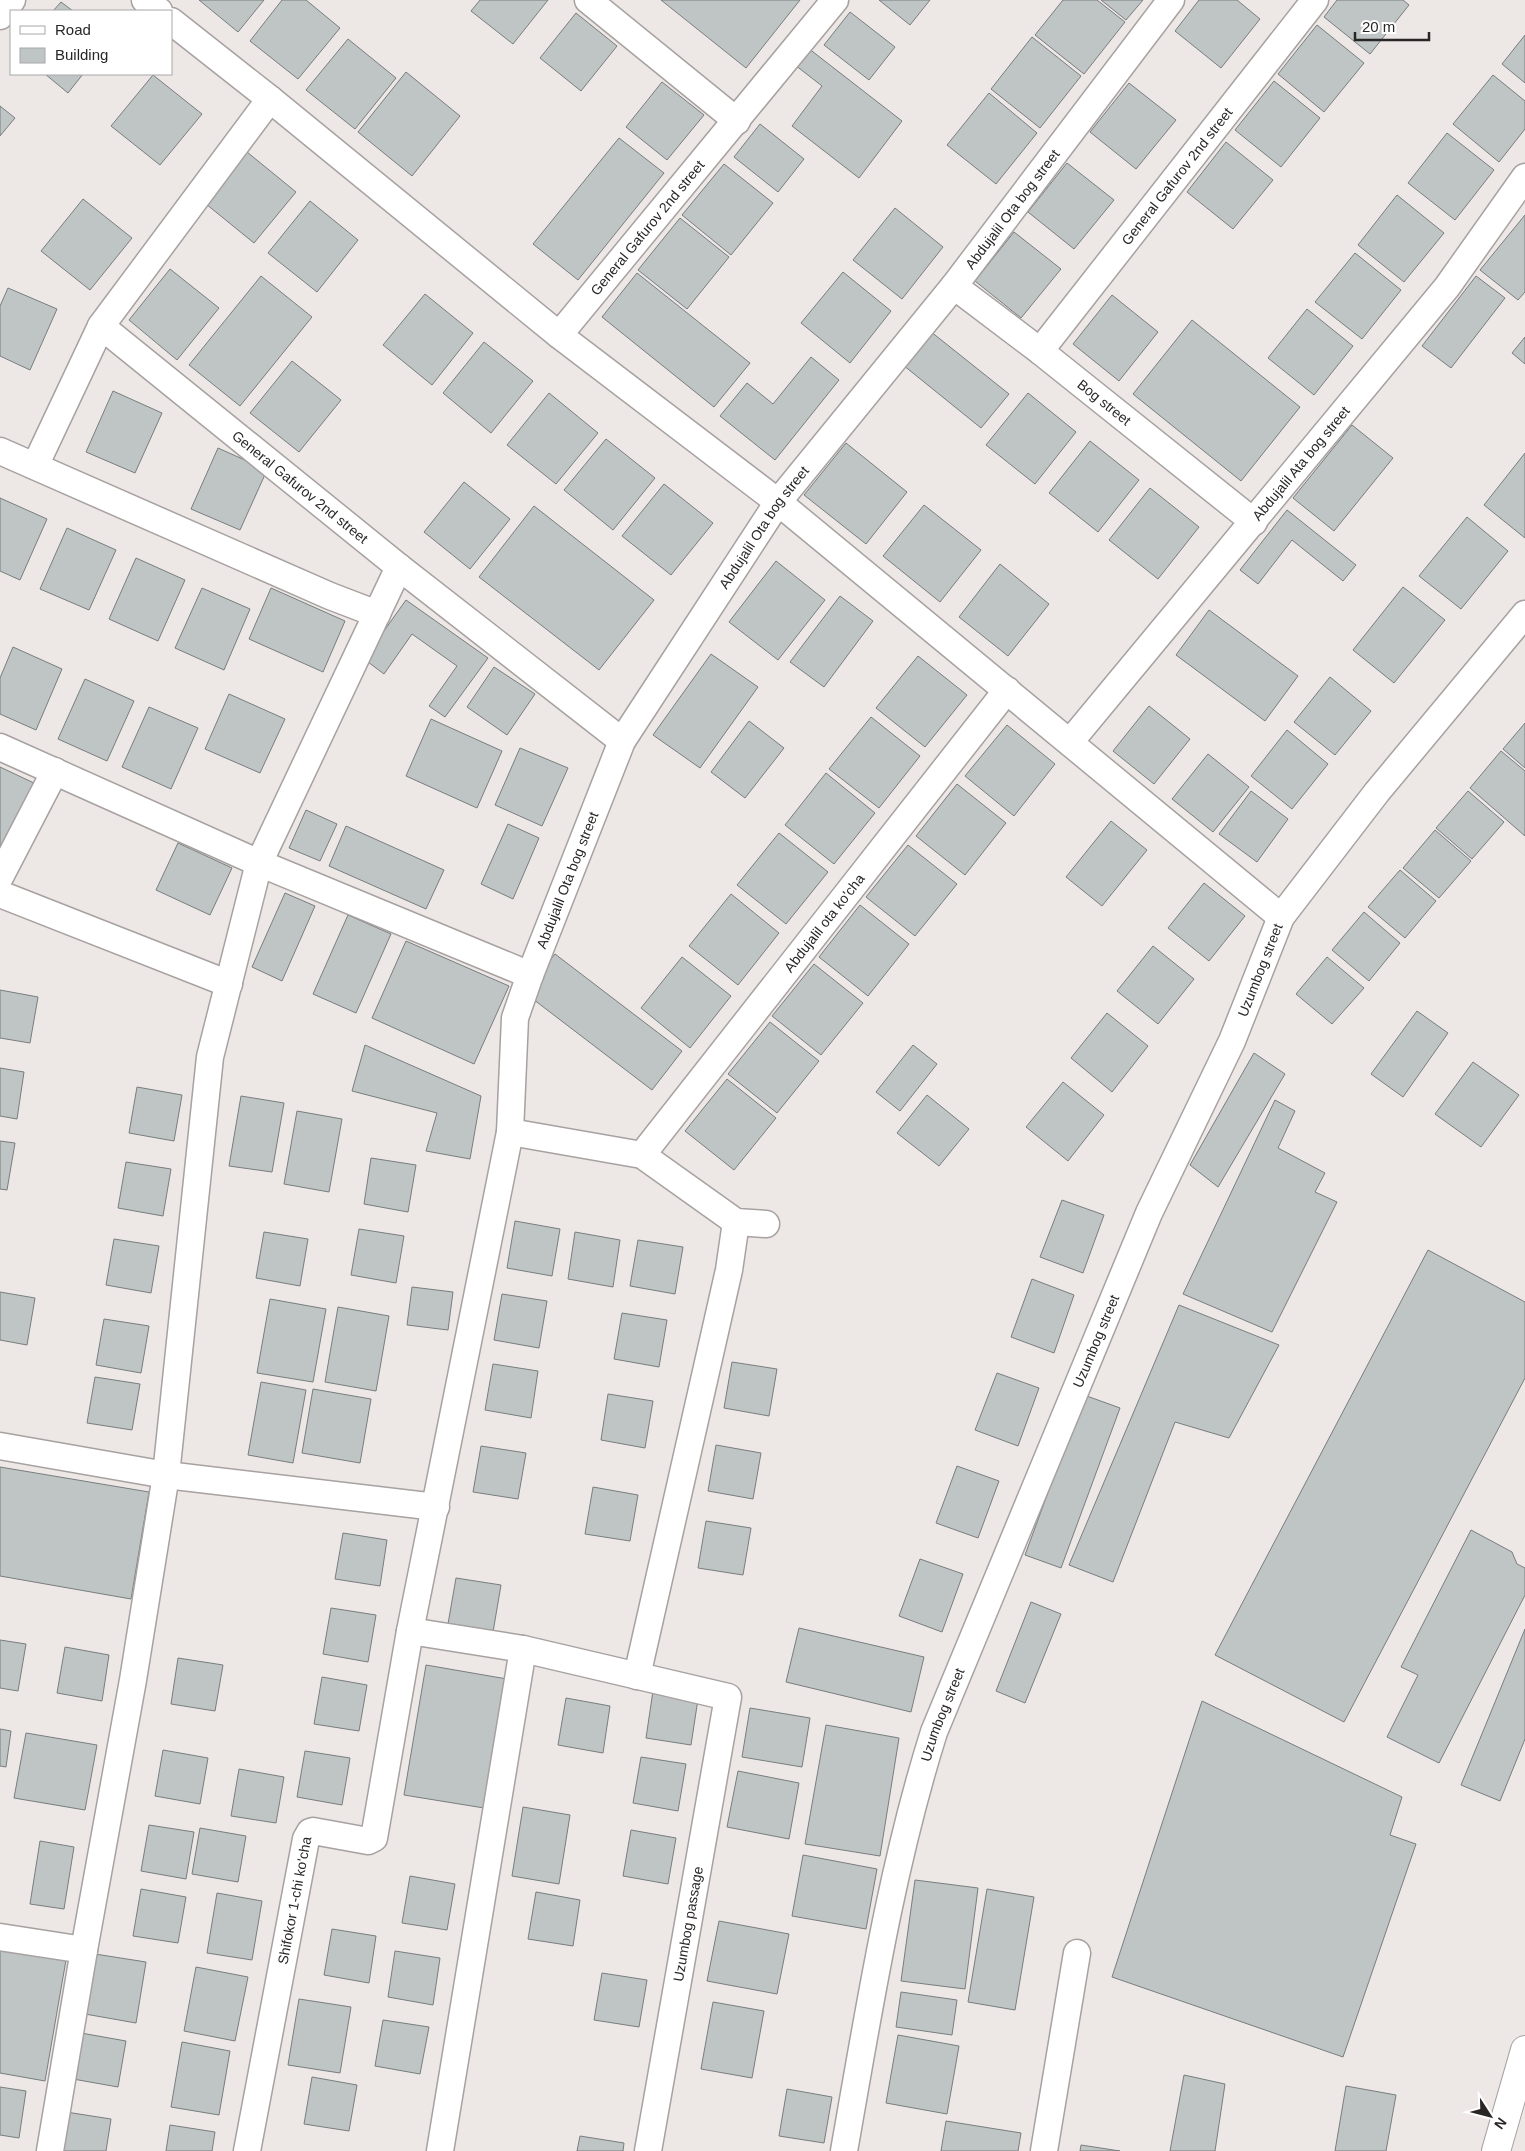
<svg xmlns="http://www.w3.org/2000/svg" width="1525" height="2151" viewBox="0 0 1525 2151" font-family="Helvetica,sans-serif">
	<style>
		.building { fill: #bfc5c5; stroke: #787d7e }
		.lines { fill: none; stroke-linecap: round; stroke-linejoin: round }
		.minor-casing { stroke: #a7a1a0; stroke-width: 29 }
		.tertiary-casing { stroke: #a7a1a0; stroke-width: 30 }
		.minor { stroke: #fff; stroke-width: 26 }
		.tertiary { stroke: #fff; stroke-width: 28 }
		.labels { text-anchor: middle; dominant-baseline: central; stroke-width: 4; stroke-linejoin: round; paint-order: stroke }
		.street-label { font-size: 14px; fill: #292626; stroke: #fff }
	</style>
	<rect width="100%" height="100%" fill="#ede7e6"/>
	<g class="building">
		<polygon points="199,0 264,0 238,32"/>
		<polygon points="282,0 306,0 340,28 298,79 250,41"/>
		<polygon points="480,0 548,0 513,44 471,11"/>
		<polygon points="661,0 800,0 746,68"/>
		<polygon points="879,0 930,0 910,25"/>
		<polygon points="1063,0 1097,0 1125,22 1084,74 1035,35"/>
		<polygon points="1101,0 1143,0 1126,20"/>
		<polygon points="1199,0 1237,0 1260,19 1221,68 1175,31"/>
		<polygon points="1337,0 1403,0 1409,5 1370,54 1324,17"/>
		<polygon points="61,2 73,11 53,11"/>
		<polygon points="850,12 895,47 869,80 824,45"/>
		<polygon points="576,13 617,46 581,91 540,58"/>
		<polygon points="1317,25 1364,63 1324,112 1278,74"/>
		<polygon points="1525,35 1525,83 1502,64"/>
		<polygon points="1032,37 1081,76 1040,128 991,89"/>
		<polygon points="348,39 396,78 355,129 306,90"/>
		<polygon points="808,48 902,121 859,178 792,126 822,86 795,65"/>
		<polygon points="406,72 460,116 412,176 358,132"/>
		<polygon points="45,74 83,74 68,93"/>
		<polygon points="153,75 202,114 160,165 111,126"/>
		<polygon points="1493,75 1525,101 1525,129 1499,162 1453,124"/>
		<polygon points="1274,81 1320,118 1281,167 1235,130"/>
		<polygon points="662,82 704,115 667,160 626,127"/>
		<polygon points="1129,83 1176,120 1136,169 1090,132"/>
		<polygon points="989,93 1037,133 996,184 947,145"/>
		<polygon points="0,106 15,118 0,136"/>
		<polygon points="760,124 804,159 778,192 734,157"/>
		<polygon points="1447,133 1494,170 1455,220 1408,183"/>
		<polygon points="619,138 664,173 578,280 533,244"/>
		<polygon points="1226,142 1273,180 1233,229 1187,192"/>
		<polygon points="247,152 296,192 254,243 206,204"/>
		<polygon points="1067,163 1114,200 1074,249 1028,212"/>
		<polygon points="724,164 773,203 731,255 682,215"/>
		<polygon points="1397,195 1444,233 1404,282 1358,245"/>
		<polygon points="83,199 132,238 90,290 41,251"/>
		<polygon points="310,201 358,240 317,292 268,253"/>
		<polygon points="895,208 943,247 902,299 853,260"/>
		<polygon points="1525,215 1525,292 1518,300 1480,270"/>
		<polygon points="680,218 729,257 687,309 638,270"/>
		<polygon points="1014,232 1061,269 1021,318 975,281"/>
		<polygon points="1355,253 1401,290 1362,339 1315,302"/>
		<polygon points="170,269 219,308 177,360 129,320"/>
		<polygon points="843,272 891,311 850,363 801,323"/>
		<polygon points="637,273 750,363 714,407 602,317"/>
		<polygon points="261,276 312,317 240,406 189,365"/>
		<polygon points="1476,276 1505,298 1451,368 1422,346"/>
		<polygon points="8,288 57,309 30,370 0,356 0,306"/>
		<polygon points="425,294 473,333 432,385 383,345"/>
		<polygon points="1112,295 1158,332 1119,381 1073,344"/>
		<polygon points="1307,309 1353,346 1314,395 1268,358"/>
		<polygon points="1192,320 1300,407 1241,481 1133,394"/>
		<polygon points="930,331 1009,394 981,428 903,365"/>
		<polygon points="1525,337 1525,364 1512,353"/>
		<polygon points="484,342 533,381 491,433 443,393"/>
		<polygon points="811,357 839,380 775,460 720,416 747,383 773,404"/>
		<polygon points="292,361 341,400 299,452 250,413"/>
		<polygon points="113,391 162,413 135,473 86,452"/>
		<polygon points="549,393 598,433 556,484 507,445"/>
		<polygon points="1028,393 1076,432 1035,484 986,445"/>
		<polygon points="1352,425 1393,458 1334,531 1293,498"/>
		<polygon points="606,439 655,478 613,530 564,490"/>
		<polygon points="1090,441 1139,480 1098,532 1049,493"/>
		<polygon points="846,443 907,492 866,544 804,495"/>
		<polygon points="218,448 267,470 240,530 191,509"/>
		<polygon points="1525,453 1525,538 1484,505"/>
		<polygon points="464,482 510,519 470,569 424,532"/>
		<polygon points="664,484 713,523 671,575 622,536"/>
		<polygon points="1150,488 1199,527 1158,579 1109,540"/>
		<polygon points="0,498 47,519 20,580 0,571"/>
		<polygon points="924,505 981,550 940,602 883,556"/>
		<polygon points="534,506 654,600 599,670 479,577"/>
		<polygon points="1287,510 1356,565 1343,581 1292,540 1258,584 1240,570"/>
		<polygon points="1467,517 1508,551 1461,609 1419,576"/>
		<polygon points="67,528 116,550 89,610 40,589"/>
		<polygon points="136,558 185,580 158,641 109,619"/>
		<polygon points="776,561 825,600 778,660 729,622"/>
		<polygon points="1000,564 1049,604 1008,656 959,617"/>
		<polygon points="1403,587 1445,620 1394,683 1353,650"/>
		<polygon points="202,588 250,609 224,670 175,648"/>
		<polygon points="271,588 345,621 323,672 249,639"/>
		<polygon points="840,596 873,621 824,687 790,662"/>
		<polygon points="406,600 488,658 445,717 429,706 457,666 412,634 384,674 364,659"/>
		<polygon points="1209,610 1298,676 1265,721 1176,655"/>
		<polygon points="13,647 62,669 36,730 0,714 0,678"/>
		<polygon points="711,654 758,687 700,768 653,735"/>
		<polygon points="918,656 967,695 925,747 876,708"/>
		<polygon points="494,667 535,694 507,735 467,707"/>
		<polygon points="1330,677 1371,711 1335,755 1294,722"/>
		<polygon points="85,679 134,701 107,761 58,739"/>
		<polygon points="229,694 285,719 260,773 205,749"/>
		<polygon points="1149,706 1190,739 1154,784 1113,751"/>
		<polygon points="149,707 198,728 171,789 122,767"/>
		<polygon points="871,717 920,756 879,808 829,769"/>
		<polygon points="431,719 502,751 477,808 406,776"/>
		<polygon points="749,721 784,748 745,798 711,772"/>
		<polygon points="1525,723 1525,768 1503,749"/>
		<polygon points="1007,725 1055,764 1014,816 965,776"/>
		<polygon points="1287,730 1328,764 1292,809 1251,776"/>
		<polygon points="520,748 568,768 542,826 495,805"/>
		<polygon points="1501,751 1525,771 1525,836 1470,788"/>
		<polygon points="1208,754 1249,787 1213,832 1172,799"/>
		<polygon points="0,767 36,784 0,858"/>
		<polygon points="826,773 875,813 834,864 785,825"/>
		<polygon points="957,784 1006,823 965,875 916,836"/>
		<polygon points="1251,791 1288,819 1257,862 1219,834"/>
		<polygon points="1468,791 1504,822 1472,859 1436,828"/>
		<polygon points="306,810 337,824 320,861 289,848"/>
		<polygon points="1111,821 1147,850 1102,906 1066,877"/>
		<polygon points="508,824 539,838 513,899 481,884"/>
		<polygon points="346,826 444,870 426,909 329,866"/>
		<polygon points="1435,830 1471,861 1439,898 1403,868"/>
		<polygon points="779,833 828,872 786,924 737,885"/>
		<polygon points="178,843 232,868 210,915 156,890"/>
		<polygon points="908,845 957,884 915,936 866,897"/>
		<polygon points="1400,870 1436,901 1405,938 1368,907"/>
		<polygon points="1204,883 1245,916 1209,961 1168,928"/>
		<polygon points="285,893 315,906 282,981 252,967"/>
		<polygon points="731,894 779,933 738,985 689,946"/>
		<polygon points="860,905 909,944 868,996 819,957"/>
		<polygon points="1364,912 1400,943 1369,981 1332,950"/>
		<polygon points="348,915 391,934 356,1013 313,994"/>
		<polygon points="406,941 509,986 474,1064 372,1018"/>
		<polygon points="1153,946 1194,979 1158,1024 1117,991"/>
		<polygon points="555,954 682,1051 652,1090 525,993"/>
		<polygon points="682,957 731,996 690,1048 641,1008"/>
		<polygon points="1327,957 1364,988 1332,1024 1296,994"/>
		<polygon points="814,964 863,1003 821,1055 772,1016"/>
		<polygon points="0,990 38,997 30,1043 0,1038"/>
		<polygon points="1417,1011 1448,1033 1403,1097 1371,1074"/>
		<polygon points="1107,1013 1148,1046 1112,1092 1071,1058"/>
		<polygon points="770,1022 819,1061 777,1113 728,1074"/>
		<polygon points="365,1045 481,1096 470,1159 426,1151 437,1113 352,1091"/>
		<polygon points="913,1045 937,1064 900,1111 876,1092"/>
		<polygon points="1254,1053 1285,1074 1218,1187 1190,1165"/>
		<polygon points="1473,1062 1519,1095 1481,1147 1435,1114"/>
		<polygon points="0,1068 24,1072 17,1119 0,1116"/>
		<polygon points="727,1079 776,1118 734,1170 685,1131"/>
		<polygon points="1063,1082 1104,1115 1068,1161 1026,1127"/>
		<polygon points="137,1087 182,1095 174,1141 129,1133"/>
		<polygon points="927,1095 969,1129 939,1166 897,1133"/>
		<polygon points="241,1096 284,1103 272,1172 229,1166"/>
		<polygon points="1275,1100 1295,1111 1278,1148 1325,1173 1315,1192 1337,1202 1272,1332 1183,1294"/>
		<polygon points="297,1111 342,1119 329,1192 284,1184"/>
		<polygon points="0,1141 15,1143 7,1190 0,1189"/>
		<polygon points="371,1158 416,1165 408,1212 364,1204"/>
		<polygon points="126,1162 171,1169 163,1216 118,1208"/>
		<polygon points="1062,1200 1104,1215 1083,1273 1040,1257"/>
		<polygon points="515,1221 560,1229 552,1276 507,1268"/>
		<polygon points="359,1229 404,1236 396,1283 351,1275"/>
		<polygon points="264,1232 308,1239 300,1286 256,1278"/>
		<polygon points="575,1232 620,1240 613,1287 568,1279"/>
		<polygon points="114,1239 159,1246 151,1293 106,1285"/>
		<polygon points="638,1240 683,1247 675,1294 630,1286"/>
		<polygon points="1428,1250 1525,1302 1525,1378 1344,1722 1215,1655"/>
		<polygon points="1032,1279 1074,1295 1054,1353 1011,1337"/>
		<polygon points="412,1287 453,1292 448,1330 407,1325"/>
		<polygon points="0,1292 35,1298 27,1345 0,1340"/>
		<polygon points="502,1294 547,1301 539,1348 494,1340"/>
		<polygon points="270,1299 326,1309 313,1382 257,1373"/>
		<polygon points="1179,1305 1279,1345 1229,1438 1175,1422 1113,1582 1069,1565"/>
		<polygon points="338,1307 389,1316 376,1391 325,1382"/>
		<polygon points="622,1313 667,1320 659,1367 614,1359"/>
		<polygon points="104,1319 149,1326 141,1373 96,1365"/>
		<polygon points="732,1362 777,1369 769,1416 724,1408"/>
		<polygon points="493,1364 538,1371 531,1418 485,1410"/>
		<polygon points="997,1373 1039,1388 1018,1446 975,1430"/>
		<polygon points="95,1377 140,1384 132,1430 87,1423"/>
		<polygon points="261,1382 306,1390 293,1463 248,1455"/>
		<polygon points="313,1389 371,1399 360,1463 302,1453"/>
		<polygon points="608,1394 653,1401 645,1448 601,1440"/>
		<polygon points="1084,1395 1120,1408 1061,1568 1025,1555"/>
		<polygon points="716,1445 761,1453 753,1499 708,1491"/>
		<polygon points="481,1446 526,1453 518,1499 473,1492"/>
		<polygon points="957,1466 999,1481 978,1538 936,1523"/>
		<polygon points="0,1467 149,1492 131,1599 0,1576"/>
		<polygon points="593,1487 638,1495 630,1541 585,1534"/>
		<polygon points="706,1521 751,1528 743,1575 698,1568"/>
		<polygon points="1471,1530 1512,1552 1517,1564 1525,1568 1525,1595 1439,1763 1387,1737 1418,1675 1401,1667"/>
		<polygon points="343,1533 387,1540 380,1586 335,1579"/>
		<polygon points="920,1559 963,1574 942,1632 899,1616"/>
		<polygon points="456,1578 501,1585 493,1632 448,1624"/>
		<polygon points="1031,1602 1061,1614 1025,1703 996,1691"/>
		<polygon points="331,1608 376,1615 368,1662 323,1654"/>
		<polygon points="799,1628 924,1657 911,1712 786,1682"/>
		<polygon points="1525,1629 1525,1739 1500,1801 1461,1785"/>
		<polygon points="0,1640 26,1644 18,1691 0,1688"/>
		<polygon points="65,1647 109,1655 102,1701 57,1693"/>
		<polygon points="178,1658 223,1665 215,1711 171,1704"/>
		<polygon points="426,1665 507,1679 484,1808 404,1795"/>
		<polygon points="322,1677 367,1685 359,1731 314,1724"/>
		<polygon points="653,1691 698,1699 691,1745 646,1738"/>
		<polygon points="566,1698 610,1706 603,1753 558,1745"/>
		<polygon points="1202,1701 1402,1797 1390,1835 1416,1844 1343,2057 1112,1977"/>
		<polygon points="750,1708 810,1718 802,1767 742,1757"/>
		<polygon points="826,1725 899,1738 880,1856 805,1844"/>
		<polygon points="0,1729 11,1731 6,1767 0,1766"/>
		<polygon points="26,1733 97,1745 85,1810 14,1798"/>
		<polygon points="163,1750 208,1758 200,1804 155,1796"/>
		<polygon points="305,1751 350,1758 342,1805 297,1797"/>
		<polygon points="641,1757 686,1764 678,1811 633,1803"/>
		<polygon points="239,1769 284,1777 276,1823 231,1816"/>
		<polygon points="738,1771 799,1783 789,1839 727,1827"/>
		<polygon points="523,1807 570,1815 559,1884 512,1876"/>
		<polygon points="149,1825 194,1832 186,1879 141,1871"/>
		<polygon points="200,1828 246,1836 238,1882 192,1874"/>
		<polygon points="631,1830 676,1838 668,1884 623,1876"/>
		<polygon points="40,1841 74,1847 64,1909 30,1904"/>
		<polygon points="803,1855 877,1869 866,1929 792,1916"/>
		<polygon points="410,1876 455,1884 447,1930 402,1923"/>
		<polygon points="915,1880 978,1888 965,1989 901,1981"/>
		<polygon points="141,1889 186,1897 178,1943 133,1936"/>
		<polygon points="987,1889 1034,1897 1015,2010 968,2002"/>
		<polygon points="536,1892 580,1900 573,1946 528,1939"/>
		<polygon points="217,1893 262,1901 252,1960 207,1953"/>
		<polygon points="719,1921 789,1934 777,1994 707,1981"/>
		<polygon points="332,1929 376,1936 369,1983 324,1975"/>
		<polygon points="0,1949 66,1960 45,2081 0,2073"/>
		<polygon points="395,1951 440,1958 433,2005 388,1997"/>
		<polygon points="95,1954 146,1962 136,2023 85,2014"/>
		<polygon points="196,1967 248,1977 235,2041 184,2031"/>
		<polygon points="602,1973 647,1980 639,2027 594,2020"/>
		<polygon points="901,1992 957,2000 952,2035 896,2027"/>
		<polygon points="299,1999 351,2007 340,2073 288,2065"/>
		<polygon points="713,2002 764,2011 752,2078 701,2069"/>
		<polygon points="383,2020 429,2027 420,2074 375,2066"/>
		<polygon points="81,2033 126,2041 118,2087 73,2079"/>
		<polygon points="898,2035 959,2046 947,2114 886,2103"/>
		<polygon points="182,2042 230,2051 219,2115 171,2107"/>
		<polygon points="1184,2075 1225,2084 1215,2151 1170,2151"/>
		<polygon points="312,2077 357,2085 349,2131 304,2124"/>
		<polygon points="1346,2086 1396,2095 1386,2151 1335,2151"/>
		<polygon points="0,2087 26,2091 19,2138 0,2135"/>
		<polygon points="787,2089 832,2097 824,2143 779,2136"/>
		<polygon points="66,2112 111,2119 106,2151 60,2151"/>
		<polygon points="946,2121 1021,2133 1018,2151 941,2151"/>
		<polygon points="170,2125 215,2132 212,2151 166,2151"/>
		<polygon points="580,2136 624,2143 623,2151 577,2151"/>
		<polygon points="1081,2145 1120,2151 1080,2151"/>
	</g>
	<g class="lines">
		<defs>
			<g id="minor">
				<polyline points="145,0 159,11"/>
				<polyline points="588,0 737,121"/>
				<polyline points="0,16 12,0"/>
				<polyline points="171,21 270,99 559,335 778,502 1281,917"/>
				<path id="s1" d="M 954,286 L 1040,351 L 1254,522"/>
				<path id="s2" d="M 101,326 L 399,567 L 622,741"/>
				<path id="s3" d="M 559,335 L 835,0"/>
				<path id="s4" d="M 1040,351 L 1315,0"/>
				<polyline points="0,451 330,596 377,614"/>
				<polyline points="35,466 101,326 270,99"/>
				<path id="s5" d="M 1070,742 L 1447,287 L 1525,177"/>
				<polyline points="0,747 259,863 530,975"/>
				<polyline points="0,877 55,771"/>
				<polyline points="0,894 229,984"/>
				<polyline points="510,1132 642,1155 736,1222 766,1224"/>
				<path id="s6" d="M 642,1155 L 1007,690"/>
				<polyline points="0,1446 166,1475 436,1507"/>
				<polyline points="410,1631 523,1649 728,1697 648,2151"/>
				<polyline points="637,1676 729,1270 736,1222"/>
				<polyline points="0,1937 84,1950"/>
				<polyline points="50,2151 84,1950 133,1680 166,1475 210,1057 259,863 399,567"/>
				<path id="s7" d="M 247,2151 L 306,1839 L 310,1832 L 313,1831 L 368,1841 L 374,1838 L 410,1631 L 510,1132 L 515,1018 L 530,975 L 622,741 L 778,502 L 954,286 L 1171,0"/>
				<polyline points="440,2151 523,1649"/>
				<path id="s8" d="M 844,2151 C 869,2010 891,1868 934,1732 L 1149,1213 L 1232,1041 L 1281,917 L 1377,792 L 1525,614"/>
				<polyline points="1044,2151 1077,1953"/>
			</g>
			<polyline id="tertiary" points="1496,2151 1525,2050"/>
		</defs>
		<use href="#minor" class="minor-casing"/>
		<use href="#tertiary" class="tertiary-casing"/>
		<use href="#minor" class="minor"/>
		<use href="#tertiary" class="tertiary"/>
	</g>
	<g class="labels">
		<g class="street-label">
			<text stroke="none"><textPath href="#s4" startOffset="222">General Gafurov 2nd street</textPath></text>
			<text stroke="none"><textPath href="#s7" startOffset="2182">Abdujalil Ota bog street</textPath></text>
			<text stroke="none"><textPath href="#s3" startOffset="139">General Gafurov 2nd street</textPath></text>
			<text stroke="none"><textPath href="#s1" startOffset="190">Bog street</textPath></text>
			<text stroke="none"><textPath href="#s5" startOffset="362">Abdujalil Ata bog street</textPath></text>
			<text stroke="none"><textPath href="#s2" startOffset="256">General Gafurov 2nd street</textPath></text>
			<text stroke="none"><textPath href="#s7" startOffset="1778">Abdujalil Ota bog street</textPath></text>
			<text stroke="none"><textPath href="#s7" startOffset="1372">Abdujalil Ota bog street</textPath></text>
			<text stroke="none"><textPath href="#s6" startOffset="295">Abdujalil ota ko'cha</textPath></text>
			<text stroke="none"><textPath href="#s8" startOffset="1258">Uzumbog street</textPath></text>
			<text stroke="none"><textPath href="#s8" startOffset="852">Uzumbog street</textPath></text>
			<text stroke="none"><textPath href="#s8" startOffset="448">Uzumbog street</textPath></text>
			<text stroke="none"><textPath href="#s7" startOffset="255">Shifokor 1-chi ko'cha</textPath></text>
			<text transform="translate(688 1924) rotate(-80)">Uzumbog passage</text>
		</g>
	</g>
	<rect x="10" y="10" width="162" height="65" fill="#ffffff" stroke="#a9a8a8"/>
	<rect x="20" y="26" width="25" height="8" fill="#ffffff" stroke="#a9a8a8"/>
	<text x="55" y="35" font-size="15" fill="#292626">Road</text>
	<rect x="20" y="48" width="25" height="15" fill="#bfc5c5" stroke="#a9a8a8"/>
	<text x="55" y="60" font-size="15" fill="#292626">Building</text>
	<g transform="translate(1490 2116) rotate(126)" stroke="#ffffff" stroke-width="4" paint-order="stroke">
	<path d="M0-4L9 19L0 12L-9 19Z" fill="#292626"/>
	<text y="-8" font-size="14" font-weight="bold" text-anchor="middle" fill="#292626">N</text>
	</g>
	<path d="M1355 32v8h74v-8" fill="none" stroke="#292626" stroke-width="2.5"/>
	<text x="1362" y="32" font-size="15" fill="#292626" stroke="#ffffff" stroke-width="4" paint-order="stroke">20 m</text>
</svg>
